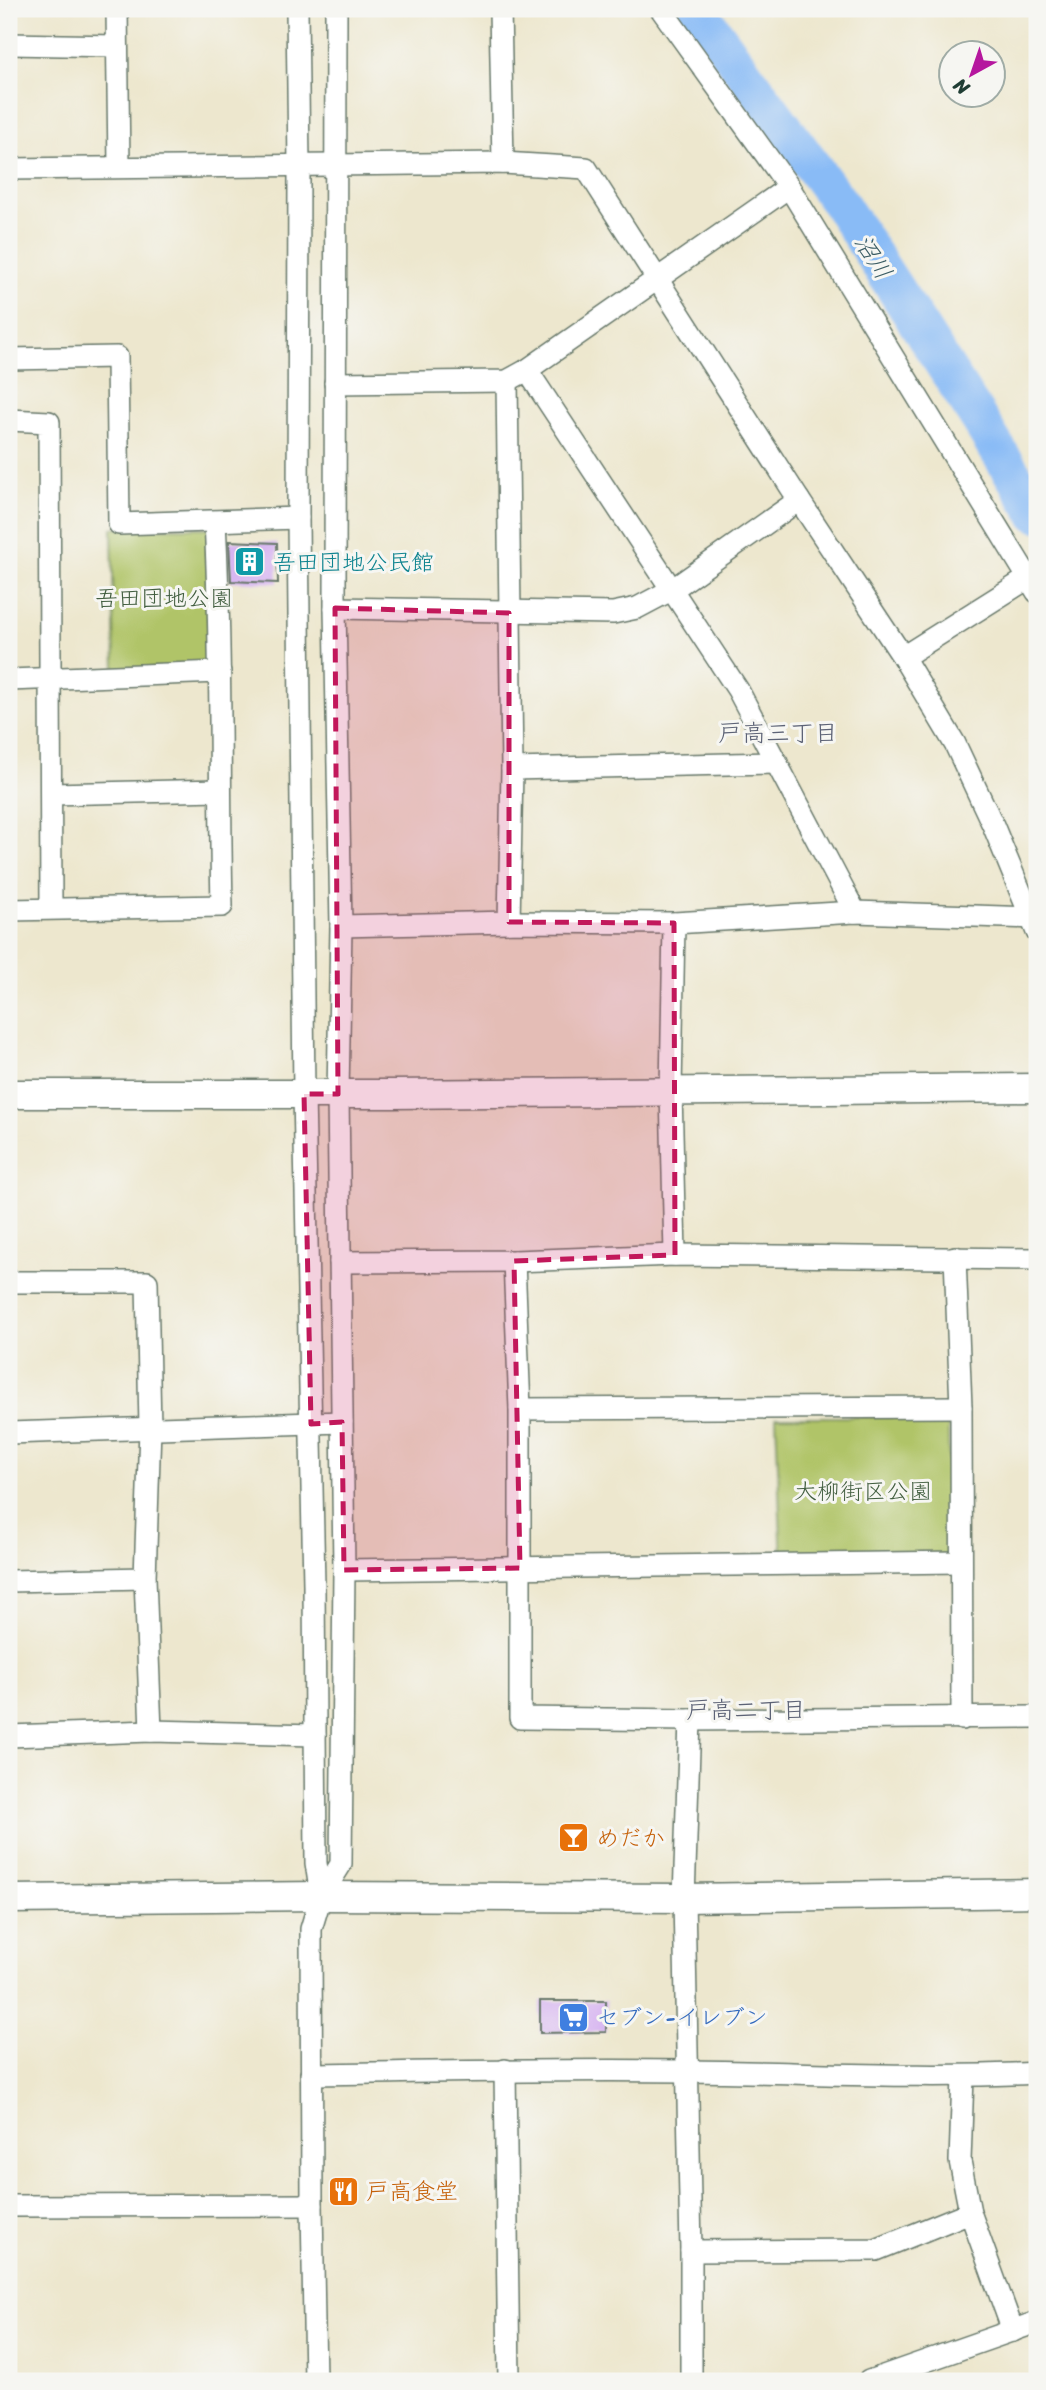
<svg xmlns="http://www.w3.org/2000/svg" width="1046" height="2390" viewBox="0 0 1046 2390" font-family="Sriracha,'Klee One',sans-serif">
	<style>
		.green { fill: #b0c467; stroke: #68804e; stroke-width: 2 }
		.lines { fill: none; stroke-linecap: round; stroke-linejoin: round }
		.river { stroke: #89bbf6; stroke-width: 38 }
		.building { fill: #d1a9f1 }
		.minor-casing { stroke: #67786a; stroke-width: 24 }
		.tertiary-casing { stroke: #67786a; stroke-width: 31 }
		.minor { stroke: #fff; stroke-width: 21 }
		.tertiary { stroke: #fff; stroke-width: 28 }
		.marked { fill: #c2185b; fill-opacity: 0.2; stroke: #c2185b; stroke-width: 5; stroke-dasharray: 14 9; stroke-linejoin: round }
		.labels { text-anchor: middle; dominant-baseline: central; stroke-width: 6; stroke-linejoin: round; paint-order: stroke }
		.culture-label { font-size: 23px; fill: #0d838f; stroke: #f6f6f2; text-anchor: start }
		.park-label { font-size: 23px; fill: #435f41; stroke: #f6f6f2 }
		.food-label { font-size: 23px; fill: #c56008; stroke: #f6f6f2; text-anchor: start }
		.shop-label { font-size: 23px; fill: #366cbe; stroke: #f6f6f2; text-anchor: start }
		.water-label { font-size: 24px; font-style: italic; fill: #3a5c64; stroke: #f6f6f2 }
		.neighbourhood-label { font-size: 24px; fill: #5d6376; stroke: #f6f6f2 }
	</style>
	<rect width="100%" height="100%" fill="#f6f6f2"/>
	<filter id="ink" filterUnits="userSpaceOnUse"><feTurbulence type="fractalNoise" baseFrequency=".0143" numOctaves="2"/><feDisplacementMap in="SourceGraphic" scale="14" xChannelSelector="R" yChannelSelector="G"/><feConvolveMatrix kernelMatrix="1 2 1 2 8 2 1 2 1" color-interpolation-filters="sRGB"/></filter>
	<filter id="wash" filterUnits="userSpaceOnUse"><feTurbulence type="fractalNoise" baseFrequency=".00686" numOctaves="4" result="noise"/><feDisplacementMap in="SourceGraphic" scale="28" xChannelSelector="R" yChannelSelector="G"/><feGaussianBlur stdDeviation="1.57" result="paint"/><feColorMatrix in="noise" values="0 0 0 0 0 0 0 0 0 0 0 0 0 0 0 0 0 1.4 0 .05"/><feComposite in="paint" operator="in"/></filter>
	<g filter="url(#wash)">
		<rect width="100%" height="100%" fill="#ede7ce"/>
		<g class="green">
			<polygon points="112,528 215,528 212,667 115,670"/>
			<polygon points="776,1417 948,1417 950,1562 782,1565"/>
		</g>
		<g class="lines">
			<polyline class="river" points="697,9 841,205 973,410 1037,513"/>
		</g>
		<g id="blocks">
			<g class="building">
				<polygon points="229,541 277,543 278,583 231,581"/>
				<polygon points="540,2001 606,2001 606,2032 540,2033"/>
			</g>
		</g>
	</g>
	<g filter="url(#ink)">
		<use href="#blocks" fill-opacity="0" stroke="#67786a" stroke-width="2"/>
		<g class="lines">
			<defs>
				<g id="minor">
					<polyline points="117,9 119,167"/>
					<polyline points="297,9 299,166 298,518 304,1094 314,1585 316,1863 321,1896"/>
					<polyline points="500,9 503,163"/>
					<polyline points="661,9 789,187 1037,592"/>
					<polyline points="9,44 116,46"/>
					<polyline points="9,169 503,163 586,168 799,500 903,657 955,744 993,825 1037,932"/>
					<polyline points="9,359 117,357 119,524 298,518"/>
					<polyline points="527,370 738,690 855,912"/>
					<polyline points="507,381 512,769 509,922"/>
					<polyline points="335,383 507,381 527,370 789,187"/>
					<polyline points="9,420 49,422 51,908"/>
					<polyline points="335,608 613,613 637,608 673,589 799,500"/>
					<polyline points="903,657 1030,577"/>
					<polyline points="9,680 220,672"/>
					<polyline points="512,769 777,763"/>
					<polyline points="52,794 219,790"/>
					<path d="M 9,910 L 222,906 C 219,778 222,650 215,522"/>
					<polyline points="674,923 671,1091 675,1255"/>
					<polyline points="341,926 509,922 674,923 855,912 1037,918"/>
					<polyline points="955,1257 961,1407 962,1719"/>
					<polyline points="514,1261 520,1409 520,1718 690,1720 1037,1717"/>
					<polyline points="340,1262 514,1261 675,1255 1037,1259"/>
					<polyline points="9,1282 147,1282 150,1428 145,1578 151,1731"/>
					<polyline points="520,1409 961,1407"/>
					<polyline points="9,1433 342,1422"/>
					<polyline points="344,1570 961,1562"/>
					<polyline points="9,1581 145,1578"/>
					<polyline points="690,1720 684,1898 691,2251 691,2381"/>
					<polyline points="9,1736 151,1731 315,1735"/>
					<polyline points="505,2070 509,2381"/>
					<path d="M 311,2074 C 436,2072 562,2069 687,2071 C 804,2072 921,2079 1037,2073"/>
					<polyline points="963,2077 960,2161 970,2212 1013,2331"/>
					<polyline points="9,2206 312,2205"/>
					<polyline points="691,2251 876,2250 970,2212"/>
					<polyline points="315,2381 312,2205 311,1929 321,1896 341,1864 344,1570 338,1094 341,926 335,608 336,9"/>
					<polyline points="869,2381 1037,2322"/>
				</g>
				<g id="tertiary">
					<polyline points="9,1094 394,1094 1037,1088"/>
					<polyline points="9,1899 321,1896 684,1898 1037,1893"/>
				</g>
			</defs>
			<use href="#minor" class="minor-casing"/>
			<use href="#tertiary" class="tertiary-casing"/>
			<use href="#minor" class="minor"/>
			<use href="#tertiary" class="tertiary"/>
		</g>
	</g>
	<path class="marked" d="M 335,608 L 509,613 L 509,922 L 674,923 L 675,1255 L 514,1261 L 520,1568 L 344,1570 L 342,1422 L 311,1424 L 304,1094 L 338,1094 Z"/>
	<defs>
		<symbol id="building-square" viewBox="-11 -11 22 22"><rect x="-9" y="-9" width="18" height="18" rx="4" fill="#0f9aa8" stroke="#f6f6f2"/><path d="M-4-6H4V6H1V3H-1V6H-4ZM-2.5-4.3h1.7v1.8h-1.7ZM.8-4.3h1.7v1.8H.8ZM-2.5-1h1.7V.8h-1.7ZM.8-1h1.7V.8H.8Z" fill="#fff"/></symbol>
		<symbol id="bar-square" viewBox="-11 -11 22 22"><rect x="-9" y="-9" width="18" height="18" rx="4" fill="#e8710a" stroke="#f6f6f2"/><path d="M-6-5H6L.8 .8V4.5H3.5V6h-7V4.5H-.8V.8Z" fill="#fff"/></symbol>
		<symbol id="supermarket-square" viewBox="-11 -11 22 22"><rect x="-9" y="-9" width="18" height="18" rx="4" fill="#3f7fe0" stroke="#f6f6f2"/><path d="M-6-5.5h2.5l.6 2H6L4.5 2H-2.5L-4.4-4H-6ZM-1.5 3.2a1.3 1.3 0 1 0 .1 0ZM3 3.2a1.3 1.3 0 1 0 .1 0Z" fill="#fff"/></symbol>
		<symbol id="restaurant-square" viewBox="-11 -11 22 22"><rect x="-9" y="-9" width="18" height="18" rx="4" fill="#e8710a" stroke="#f6f6f2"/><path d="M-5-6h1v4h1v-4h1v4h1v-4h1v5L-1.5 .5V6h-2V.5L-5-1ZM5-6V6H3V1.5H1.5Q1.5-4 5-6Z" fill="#fff"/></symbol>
	</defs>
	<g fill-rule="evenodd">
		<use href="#building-square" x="232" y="544" width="35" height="35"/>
		<use href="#bar-square" x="556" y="1820" width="35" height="35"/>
		<use href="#supermarket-square" x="556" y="2000" width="35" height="35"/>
		<use href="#restaurant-square" x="326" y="2174" width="35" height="35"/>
	</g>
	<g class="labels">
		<g class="culture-label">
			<text x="273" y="562">吾田団地公民館</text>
		</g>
		<g class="park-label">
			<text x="164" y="598">吾田団地公園</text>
			<text x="863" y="1491">大柳街区公園</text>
		</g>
		<g class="food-label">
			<text x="596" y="1838">めだか</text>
			<text x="366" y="2191">戸高食堂</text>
		</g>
		<g class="shop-label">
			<text x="596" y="2017">セブン-イレブン</text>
		</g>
		<g class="water-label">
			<text transform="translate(873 257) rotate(57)">沼川</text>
		</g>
		<g class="neighbourhood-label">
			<text x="778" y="733">戸高三丁目</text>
			<text x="746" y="1710">戸高二丁目</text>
		</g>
	</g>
	<rect width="1046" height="2390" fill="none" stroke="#f6f6f2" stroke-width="35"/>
	<g transform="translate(972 74) rotate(220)"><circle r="33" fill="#f6f6f2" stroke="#a0aca6" stroke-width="2"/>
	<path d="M0-5L12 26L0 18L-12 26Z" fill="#b5179e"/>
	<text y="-10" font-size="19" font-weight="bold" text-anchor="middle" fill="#1f3d34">N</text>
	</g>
</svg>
